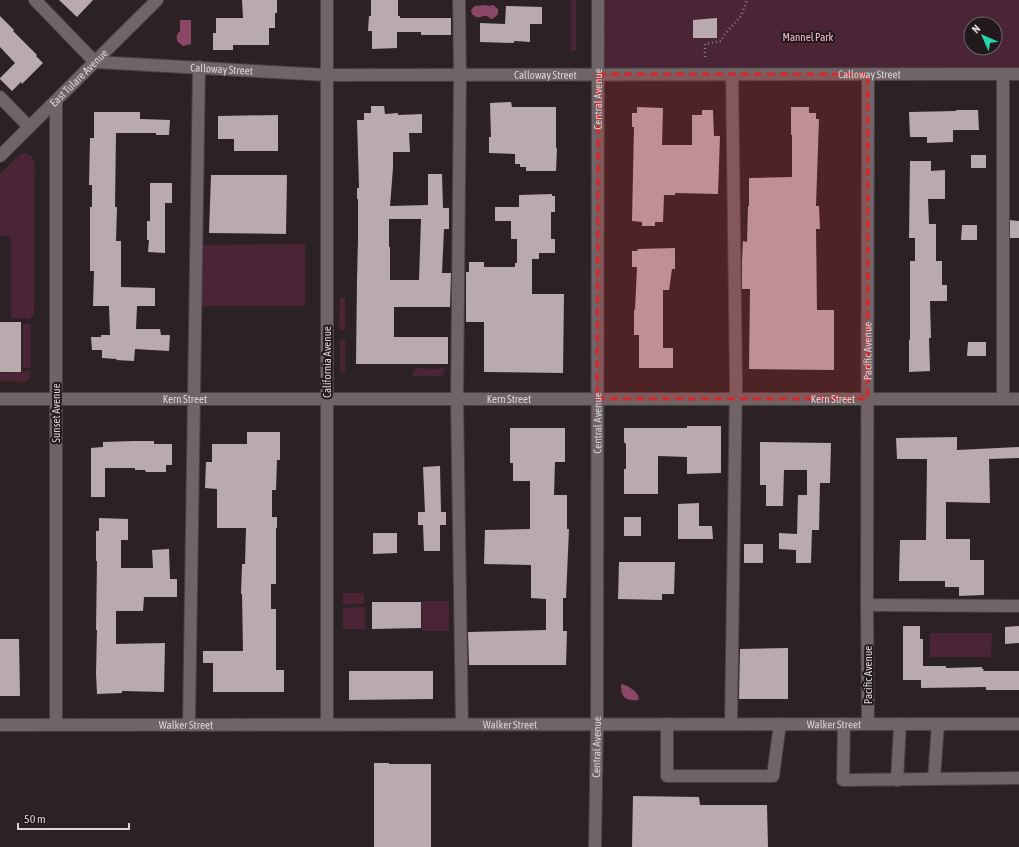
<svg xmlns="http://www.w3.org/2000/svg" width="1019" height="847" viewBox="0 0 1019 847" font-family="'Asap Condensed',sans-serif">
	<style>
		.green { fill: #4b2536; fill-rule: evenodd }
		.water { fill: #8b4766 }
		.building { fill: #b8aaaf; fill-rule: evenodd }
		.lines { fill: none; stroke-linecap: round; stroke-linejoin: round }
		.minor-casing { stroke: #484043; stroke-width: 14 }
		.path { stroke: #888083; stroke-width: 2.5; stroke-dasharray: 1 3; stroke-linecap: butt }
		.minor { stroke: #706468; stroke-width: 12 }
		.marked { fill: #d62828; fill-opacity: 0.2; stroke: #d62828; stroke-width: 3; stroke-dasharray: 8 5; stroke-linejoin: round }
		.labels { text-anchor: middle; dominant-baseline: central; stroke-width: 4; stroke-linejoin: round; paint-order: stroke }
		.park-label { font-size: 11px; fill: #f7b9d2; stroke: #22191d }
		.street-label { font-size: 11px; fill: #dbd4d7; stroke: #22191d }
	</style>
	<rect width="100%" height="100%" fill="#2c2226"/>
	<g class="green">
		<polygon points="571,0 576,0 576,50 571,51"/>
		<path d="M 598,0 L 1019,0 L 1019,74 L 598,74 ZM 971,24 L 995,24 L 995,48 L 971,48 Z"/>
		<path d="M 25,153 C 31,155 33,157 35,163 L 34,316 L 31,316 L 31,319 L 11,318 L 11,240 L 8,236 L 0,236 L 0,174 L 20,154 Z"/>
		<polygon points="305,244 305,306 198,306 197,245"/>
		<polygon points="340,298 345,298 345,330 339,330"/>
		<rect x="23" y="324" width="8" height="44"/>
		<rect x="340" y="340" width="5" height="33"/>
		<polygon points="443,367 445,371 442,376 413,376 413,370 420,368 436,369"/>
		<polygon points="31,371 30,378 25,382 0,381 0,373"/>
		<rect x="343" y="593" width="21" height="11"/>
		<rect x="422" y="601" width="27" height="30"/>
		<polygon points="365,607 365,629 343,629 343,608"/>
		<polygon points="930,633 992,633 991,657 930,657"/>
	</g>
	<g class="water">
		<path d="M 486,5 L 489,6 L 493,5 L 498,9 L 498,14 L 494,18 L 491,19 C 482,10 481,23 472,14 L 471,10 L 475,6 Z"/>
		<path d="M 180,20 L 191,20 L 191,44 L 183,46 L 178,42 C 176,38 176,34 180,31 Z"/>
		<path d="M 622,684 C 630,687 636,690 639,698 L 638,700 C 626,701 621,698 621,685 Z"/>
	</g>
	<g class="building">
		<polygon points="59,0 93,0 77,17"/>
		<polygon points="242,0 277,0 277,13 275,13 275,28 269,28 269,45 233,45 233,50 213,50 213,33 216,33 216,18 243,18"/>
		<polygon points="371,0 398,0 398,16 400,16 400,18 451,18 451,35 421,35 421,32 397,32 397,48 372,49 372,31 368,31 369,16 371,16"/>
		<polygon points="506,6 542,7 542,24 530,24 530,42 514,41 514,43 480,42 480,23 505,24"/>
		<polygon points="0,16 14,30 13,31 37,55 36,56 43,63 22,84 21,82 12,91 0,79 0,78 15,63 0,47"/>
		<polygon points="717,18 717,38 693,38 693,20"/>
		<polygon points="511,102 512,107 556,107 556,148 557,148 556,171 526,171 526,167 520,167 520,164 515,164 515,154 489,153 489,137 491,137 490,103"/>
		<path d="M 371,106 L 384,106 L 385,114 L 398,113 L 398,115 L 422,114 L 422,133 L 409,133 L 410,152 L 393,152 L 393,168 L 390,206 L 428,205 L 428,174 L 442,174 L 443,208 L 449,208 L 449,229 L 444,229 L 442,273 L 451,273 L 450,307 L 394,307 L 394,337 L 448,337 L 448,364 L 356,364 L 357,280 L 358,240 L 358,199 L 357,199 L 357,188 L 359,188 L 357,120 L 364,120 L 364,113 L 371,113 ZM 389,219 L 421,219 L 419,280 L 390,280 L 390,247 L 389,247 Z"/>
		<polygon points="637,107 663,108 662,145 692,145 692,115 702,115 702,110 713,110 714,136 720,136 718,194 675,193 675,195 664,195 663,222 655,222 655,226 642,226 642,222 632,221 634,127 632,127 632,113 637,113"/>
		<polygon points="791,107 809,107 809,113 816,113 816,119 819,119 816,206 819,206 820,229 816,229 817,310 834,310 834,370 749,369 750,289 742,289 742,260 743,241 747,242 748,206 749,206 749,178 792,177 792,135 791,135"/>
		<polygon points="956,110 978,110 979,130 953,130 953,142 927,143 927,137 910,137 909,112 956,111"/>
		<polygon points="94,112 140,112 140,119 170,120 169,135 156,135 156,133 116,133 115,207 117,207 116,241 121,241 121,287 155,288 155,306 137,306 136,329 160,329 161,335 170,335 169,351 135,349 134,361 116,360 117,359 102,358 102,350 92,350 91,337 101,337 101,335 110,335 109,306 93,306 94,271 90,271 90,207 92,207 92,185 89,185 90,138 94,138"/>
		<polygon points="278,115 278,151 234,151 234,139 218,139 218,116"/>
		<rect x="971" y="155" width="15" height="13"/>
		<polygon points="910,161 931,161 931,171 945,170 945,199 928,199 929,224 936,224 936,261 942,261 942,285 947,285 947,301 930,301 931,338 929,338 930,371 909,372 909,340 910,340 910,261 915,261 915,238 909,238"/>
		<polygon points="211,175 287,175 286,234 209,233"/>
		<polygon points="150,183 172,183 172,203 165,203 165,253 148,252 149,240 147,240 147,221 150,221"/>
		<polygon points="552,194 552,196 555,196 555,212 551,212 551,239 555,239 555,253 539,253 539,259 532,259 532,294 564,294 563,373 484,372 484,322 466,322 466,272 469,272 469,262 484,262 484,267 515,267 515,263 517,263 517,239 511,239 511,221 495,221 495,207 519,207 519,195"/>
		<polygon points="1010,220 1019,221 1019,238 1010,238"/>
		<polygon points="962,225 977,225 977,240 961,240"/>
		<polygon points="675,248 675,269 672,269 669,290 663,290 663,348 673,348 673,368 639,368 639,335 634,335 634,310 635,310 637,267 632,267 632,251 637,251 638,249"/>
		<rect x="0" y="322" width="21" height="50"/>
		<polygon points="968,342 986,342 986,356 967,356"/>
		<polygon points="687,426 721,426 721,473 687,474 687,457 658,456 658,494 624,494 624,469 626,469 626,444 624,442 624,428 687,428"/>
		<polygon points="510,428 565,428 565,462 555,462 554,495 567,495 567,529 569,529 566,598 563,598 563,631 567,631 566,665 469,665 468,632 546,630 546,599 531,598 531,565 484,564 485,530 530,529 530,481 513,481 513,463 510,463"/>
		<polygon points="247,432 280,432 280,460 277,460 276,490 272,490 272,517 277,517 277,528 276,528 276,584 271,584 271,609 276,609 276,670 284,670 284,692 213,692 213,663 203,663 203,651 243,651 242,594 241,594 242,564 245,564 246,528 217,528 217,489 205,488 206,462 212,462 212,444 247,444"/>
		<polygon points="957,437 957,450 1019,447 1019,458 989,459 990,503 946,502 946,539 970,539 970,560 984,560 984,595 959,596 959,587 945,587 945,581 899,581 900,540 926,540 927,459 897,459 896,438"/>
		<polygon points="134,441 154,441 154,444 172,444 172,465 166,465 166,472 146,472 145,470 135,470 135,468 105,468 105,497 91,497 91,448 103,447 103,442"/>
		<polygon points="760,442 831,443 830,483 820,483 819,530 812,530 811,563 796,563 796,550 779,549 779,533 797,534 798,495 807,495 807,470 784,470 783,506 766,506 766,485 760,485"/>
		<polygon points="440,466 441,512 446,512 446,525 440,525 440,551 424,551 423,525 418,525 418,512 425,512 423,467"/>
		<polygon points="699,503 699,526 712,526 713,539 678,539 678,504"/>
		<rect x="624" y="517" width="17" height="19"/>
		<polygon points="99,518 128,519 128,540 121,540 121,568 153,568 152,550 169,549 170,579 177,579 177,597 144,597 143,611 116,611 116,644 165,643 164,692 122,691 122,693 97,694 96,673 97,630 96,630 97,561 96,561 96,531 99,531"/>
		<polygon points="373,533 397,533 397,553 373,554"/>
		<rect x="744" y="544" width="19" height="19"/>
		<polygon points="619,562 675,562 674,594 662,594 662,600 618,599"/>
		<polygon points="372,602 421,602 421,628 372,629"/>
		<polygon points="903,626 920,626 920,639 923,639 923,666 946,666 946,668 982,667 982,669 984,669 983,671 1019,671 1019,690 986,690 986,687 921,688 921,680 903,680"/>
		<polygon points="1019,626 1019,643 1005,644 1005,627"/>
		<polygon points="0,639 19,639 20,696 0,696"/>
		<polygon points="788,648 788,699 739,699 740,649"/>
		<polygon points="349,671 433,671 433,699 349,700"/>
		<polygon points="374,763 389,763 389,764 431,764 431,847 374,847"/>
		<polygon points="633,796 699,797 700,805 767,805 768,847 632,847"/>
	</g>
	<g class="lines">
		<defs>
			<g id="minor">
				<path id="s1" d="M 35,0 L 95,62 L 327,75 L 1019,74"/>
				<polyline points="459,0 460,75 457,400 462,724"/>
				<polyline points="1003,74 1003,399"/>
				<polyline points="0,97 29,127"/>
				<path id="s2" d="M 0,156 L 157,0"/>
				<path id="s3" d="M 0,399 L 1019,399"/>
				<polyline points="867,605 1019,606"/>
				<polyline points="189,724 199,67"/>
				<polyline points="667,724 667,776 773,776 780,724"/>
				<polyline points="731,724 736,383 732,74"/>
				<polyline points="844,724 843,780 1019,778"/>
				<path id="s4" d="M 868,724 L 867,605 L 868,74"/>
				<path id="s5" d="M 0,725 L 1019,724"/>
				<polyline points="56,725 56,101"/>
				<polyline points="327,725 327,0"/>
				<polyline points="934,779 938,724"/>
				<polyline points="897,780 900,724"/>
				<path id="s6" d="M 595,847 L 597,724 L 598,0"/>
			</g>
		</defs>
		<use href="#minor" class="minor-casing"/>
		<polyline class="path" points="705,57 705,44 721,41 725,34 741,16 747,0"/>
		<use href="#minor" class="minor"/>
	</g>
	<path class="marked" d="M 598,74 L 868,74 L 868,399 L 597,399 Z"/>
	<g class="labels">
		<g class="park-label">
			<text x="808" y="37">Mannel Park</text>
		</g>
		<g class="street-label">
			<text stroke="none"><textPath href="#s1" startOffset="213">Calloway Street</textPath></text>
			<text stroke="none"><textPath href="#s1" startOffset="537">Calloway Street</textPath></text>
			<text stroke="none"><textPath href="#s1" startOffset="861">Calloway Street</textPath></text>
			<text stroke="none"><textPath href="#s2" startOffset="111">East Tulare Avenue</textPath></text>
			<text stroke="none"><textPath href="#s6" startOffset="748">Central Avenue</textPath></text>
			<text stroke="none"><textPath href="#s4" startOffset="373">Pacific Avenue</textPath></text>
			<text transform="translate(327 362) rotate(-90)">California Avenue</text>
			<text stroke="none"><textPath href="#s3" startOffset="833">Kern Street</textPath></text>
			<text stroke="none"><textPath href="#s3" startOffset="185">Kern Street</textPath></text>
			<text stroke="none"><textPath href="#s3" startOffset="509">Kern Street</textPath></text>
			<text transform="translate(56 413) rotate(-90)">Sunset Avenue</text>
			<text stroke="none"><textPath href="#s6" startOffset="424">Central Avenue</textPath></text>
			<text transform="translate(868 675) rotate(-90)">Pacific Avenue</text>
			<text stroke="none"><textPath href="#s5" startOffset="186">Walker Street</textPath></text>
			<text stroke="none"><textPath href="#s5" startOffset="510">Walker Street</textPath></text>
			<text stroke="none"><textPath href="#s5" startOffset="834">Walker Street</textPath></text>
			<text stroke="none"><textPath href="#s6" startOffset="100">Central Avenue</textPath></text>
		</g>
	</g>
	<g transform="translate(983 36) rotate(315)"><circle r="19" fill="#22191d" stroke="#6c6467"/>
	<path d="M0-3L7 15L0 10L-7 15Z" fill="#25d5ae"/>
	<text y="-6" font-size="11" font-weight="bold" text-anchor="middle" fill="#dbd4d7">N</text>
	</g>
	<path d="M18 823v6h111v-6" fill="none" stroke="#dbd4d7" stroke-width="2"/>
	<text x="24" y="823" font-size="12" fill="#dbd4d7" stroke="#22191d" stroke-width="3" paint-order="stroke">50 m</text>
</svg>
